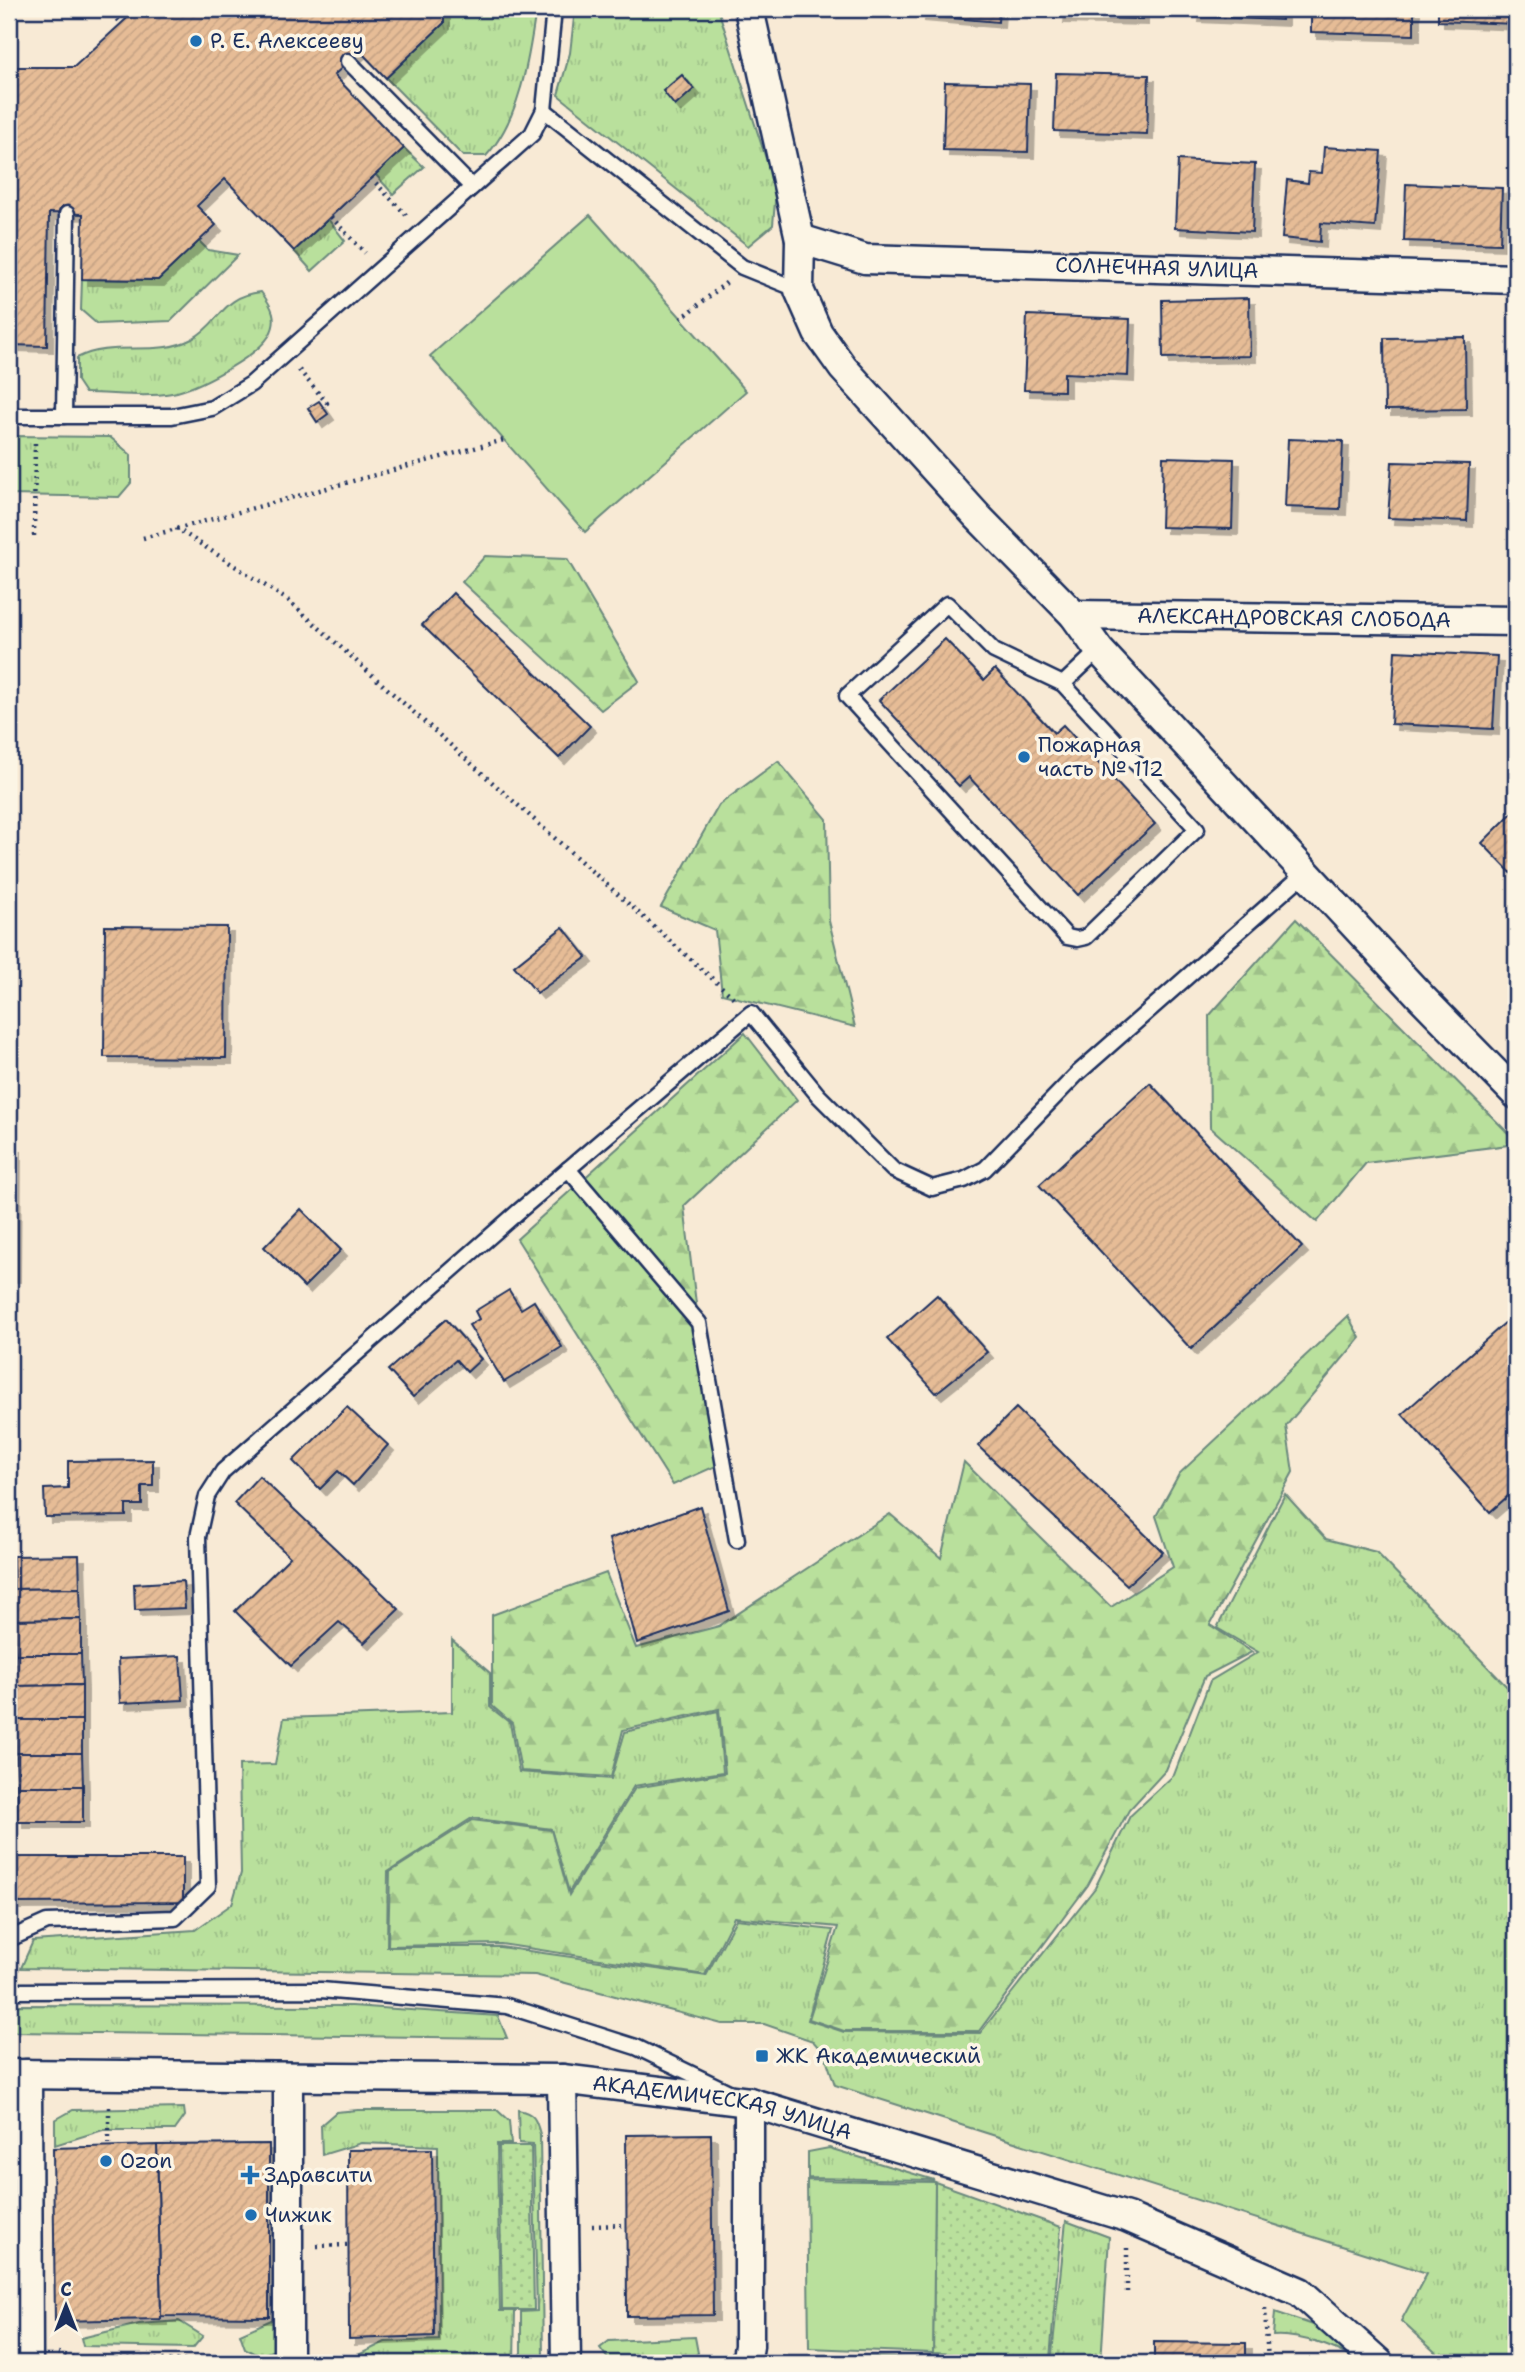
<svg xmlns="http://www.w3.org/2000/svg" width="1525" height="2372" viewBox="0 0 1525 2372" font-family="'Shantell Sans',sans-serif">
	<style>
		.grass { fill: url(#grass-tufts); stroke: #6a887d; stroke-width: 2 }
		.forest { fill: url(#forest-firs); stroke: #6a887d; stroke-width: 2 }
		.park { fill: url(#park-dots); stroke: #6a887d; stroke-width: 2 }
		.garden { fill: #b9e09c; stroke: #6a887d; stroke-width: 2 }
		.building { fill: url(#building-hatch); stroke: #1b2f5e; stroke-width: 2; filter: url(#shadow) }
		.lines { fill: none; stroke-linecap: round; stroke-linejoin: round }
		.lane-casing { stroke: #1b2f5e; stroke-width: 19 }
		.street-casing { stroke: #1b2f5e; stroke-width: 33 }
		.path { stroke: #1b2f5e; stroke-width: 4.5; stroke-dasharray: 2 5; stroke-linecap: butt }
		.lane { stroke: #fcf5e5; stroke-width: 14 }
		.street { stroke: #fcf5e5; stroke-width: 28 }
		.poi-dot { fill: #1f6fb2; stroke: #fcf5e5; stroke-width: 2.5 }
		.labels { text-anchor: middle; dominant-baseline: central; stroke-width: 7; stroke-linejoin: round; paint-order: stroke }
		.poi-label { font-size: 21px; fill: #1b2f5e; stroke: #fcf5e5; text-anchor: start }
		.street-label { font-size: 21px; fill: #1b2f5e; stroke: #fcf5e5 }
	</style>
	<defs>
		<pattern id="grass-tufts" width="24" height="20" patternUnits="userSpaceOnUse" patternTransform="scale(1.75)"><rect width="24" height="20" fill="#b9e09c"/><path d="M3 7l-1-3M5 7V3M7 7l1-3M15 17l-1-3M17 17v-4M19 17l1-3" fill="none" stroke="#9ec089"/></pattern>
		<pattern id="forest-firs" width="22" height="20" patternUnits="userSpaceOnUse" patternTransform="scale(1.75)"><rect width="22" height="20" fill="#b9e09c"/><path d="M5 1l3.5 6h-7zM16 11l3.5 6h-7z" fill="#9ec089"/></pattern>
		<pattern id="park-dots" width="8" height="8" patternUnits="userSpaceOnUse" patternTransform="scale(1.75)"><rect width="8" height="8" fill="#b9e09c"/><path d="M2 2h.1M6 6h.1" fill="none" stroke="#9ec089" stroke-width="1.8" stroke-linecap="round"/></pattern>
		<pattern id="building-hatch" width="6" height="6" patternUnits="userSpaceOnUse" patternTransform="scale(1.75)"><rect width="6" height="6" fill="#e6bc96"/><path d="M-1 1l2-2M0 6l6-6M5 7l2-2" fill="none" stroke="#c5a284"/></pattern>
		<filter id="shadow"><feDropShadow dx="6" dy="6" stdDeviation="0" flood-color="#0004"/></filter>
	</defs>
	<rect width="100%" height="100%" fill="#f8ead5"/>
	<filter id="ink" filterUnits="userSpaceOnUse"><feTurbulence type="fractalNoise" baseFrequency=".0143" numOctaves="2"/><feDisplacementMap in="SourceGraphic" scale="14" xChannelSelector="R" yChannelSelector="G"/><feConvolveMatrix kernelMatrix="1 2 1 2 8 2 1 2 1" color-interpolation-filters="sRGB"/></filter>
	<g filter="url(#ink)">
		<g class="grass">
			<path d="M 444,9 L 536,9 C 529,58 520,119 486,156 L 463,156 L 386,78 L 444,23 Z"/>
			<polygon points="575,9 718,9 776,190 773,225 748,246 558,95 570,53"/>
			<polygon points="404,148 424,167 393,194 375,174"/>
			<polygon points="328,219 345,241 312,271 294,251"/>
			<polygon points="199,241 208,250 238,255 171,321 97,324 81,310 82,279 158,280"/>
			<path d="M 261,292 C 272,306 279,319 269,336 C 256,357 196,389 172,393 C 145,398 112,393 85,393 L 77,381 L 77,358 C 112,339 156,358 192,339 C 221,323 221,296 261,292 Z"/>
			<polygon points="9,436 110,437 131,455 131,483 119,497 9,495"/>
			<polygon points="1285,1494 1326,1539 1376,1552 1516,1696 1516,2363 1447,2363 1401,2321 1427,2273 835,2085 825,2055 813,2041 764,2024 722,2024 535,1975 21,1968 33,1941 195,1930 232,1904 241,1873 239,1765 275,1764 284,1718 452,1712 452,1640 490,1673 490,1707 510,1723 519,1772 611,1779 625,1732 718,1711 723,1772 634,1786 569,1892 551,1829 472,1818 388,1872 387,1947 500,1947 706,1976 736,1919 833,1930 808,2020 844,2032 980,2033 1095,1888 1130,1816 1174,1775 1210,1681 1258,1652 1217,1628"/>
			<polygon points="9,2005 352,2006 498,2016 507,2038 9,2032"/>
			<polygon points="184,2108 185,2116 175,2130 103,2130 55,2145 55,2120 73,2110"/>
			<polygon points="358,2110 497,2110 509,2121 511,2144 497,2144 500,2311 515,2311 514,2363 342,2363 385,2342 439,2340 438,2146 361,2143 322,2155 321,2125 336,2112"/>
			<path d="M 518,2110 C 534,2113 536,2119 540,2134 L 543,2357 L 536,2363 L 522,2363 L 521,2360 L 521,2312 L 537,2311 L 533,2144 L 519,2143 Z"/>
			<polygon points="829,2148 934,2180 808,2178 808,2152"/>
			<polygon points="1066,2221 1109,2237 1101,2363 1051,2363"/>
			<polygon points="289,2312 274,2350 259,2356 245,2348 240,2334"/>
			<path d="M 1275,2312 L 1337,2333 L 1369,2363 L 1357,2363 C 1340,2347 1297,2334 1273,2336 Z"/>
			<polygon points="179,2321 203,2336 193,2348 83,2346 81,2338 139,2324"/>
			<polygon points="695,2337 698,2353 687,2363 611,2363 600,2348 609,2341"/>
			<polygon points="819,2355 1037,2363 819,2363"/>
		</g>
		<g class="forest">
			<polygon points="485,556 567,559 639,681 601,710 462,582"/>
			<polygon points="778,761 827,819 829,921 855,1027 722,994 715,930 661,907 719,805"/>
			<polygon points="1296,919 1516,1141 1516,1144 1366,1163 1317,1222 1210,1127 1209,1016"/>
			<polygon points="745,1033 797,1100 684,1206 716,1466 673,1485 517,1239"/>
			<polygon points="1348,1316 1360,1338 1286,1426 1293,1472 1210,1625 1252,1652 1205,1676 1166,1770 1129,1810 1088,1885 979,2031 844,2031 809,2019 838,1927 734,1917 705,1975 501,1944 388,1946 390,1872 472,1820 551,1830 569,1895 635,1788 725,1773 719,1709 623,1730 611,1777 521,1771 512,1723 492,1706 492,1615 606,1573 636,1648 719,1626 890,1514 941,1558 964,1462 1111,1607 1173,1567 1156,1516 1179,1474"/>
		</g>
		<g class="park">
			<polygon points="499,2146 531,2146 534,2310 502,2310"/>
			<polygon points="935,2182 1061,2227 1050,2359 933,2353"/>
		</g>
		<g class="garden">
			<polygon points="590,215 746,391 585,532 430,356"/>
			<polygon points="807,2180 935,2182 933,2353 809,2348"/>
		</g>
		<g class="building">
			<polygon points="137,9 444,9 444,23 386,78 360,51 334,75 404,148 294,251 225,179 197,206 216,225 158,280 82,279 83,214 49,213 47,346 9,345 9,67 74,67"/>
			<polygon points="832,9 893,9 832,11"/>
			<polygon points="920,9 999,9 998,22 919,15"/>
			<polygon points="1059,9 1142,9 1142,19 1058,17"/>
			<polygon points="1194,9 1282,9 1282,20 1193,16"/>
			<polygon points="1311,9 1414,9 1414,35 1311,32"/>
			<polygon points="1438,9 1516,9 1516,24 1438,21"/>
			<polygon points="1056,73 1149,75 1147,134 1054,131"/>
			<polygon points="682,75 694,89 675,106 663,91"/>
			<polygon points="945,82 1030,84 1028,152 943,150"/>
			<polygon points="1324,147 1381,151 1375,227 1321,223 1320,242 1282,238 1287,180 1308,183 1309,172 1322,173"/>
			<polygon points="1178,160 1255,164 1252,232 1175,228"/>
			<polygon points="1406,184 1502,188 1500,244 1404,241"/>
			<polygon points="1249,298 1250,356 1163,358 1162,300"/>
			<polygon points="1027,315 1130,319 1128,376 1064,373 1064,391 1024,390"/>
			<polygon points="1465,337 1466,409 1385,410 1384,338"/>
			<polygon points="319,401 328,414 317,422 308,408"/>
			<polygon points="1288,439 1343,441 1340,509 1285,507"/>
			<polygon points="1163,457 1234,459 1232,529 1161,527"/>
			<polygon points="1392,462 1469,464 1467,521 1388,518"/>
			<polygon points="1510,481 1516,481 1516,558 1511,558"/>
			<polygon points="453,593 590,726 559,758 422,625"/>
			<polygon points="945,639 984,680 995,669 1054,733 1063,725 1155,824 1078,895 969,777 959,786 879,700"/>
			<polygon points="1395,651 1497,656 1493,729 1391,724"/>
			<polygon points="1516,809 1516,878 1482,843"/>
			<polygon points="105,926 227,927 226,1058 104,1057"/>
			<polygon points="563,927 587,957 537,993 514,966"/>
			<polygon points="1150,1083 1302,1247 1191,1349 1039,1185"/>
			<polygon points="9,1146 15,1146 14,1276 9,1276"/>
			<polygon points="301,1209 341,1250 304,1287 264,1247"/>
			<polygon points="509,1290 521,1309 534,1301 562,1347 504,1382 469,1325 479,1319 475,1311"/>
			<polygon points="937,1295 987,1352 936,1393 887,1339"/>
			<polygon points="1516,1313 1516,1489 1490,1512 1402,1414"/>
			<polygon points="446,1319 481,1359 467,1372 456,1360 413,1397 388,1370"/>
			<polygon points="347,1407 388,1445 353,1485 338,1471 320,1489 293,1461"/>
			<polygon points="1016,1408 1163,1552 1127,1585 978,1446"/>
			<polygon points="153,1460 153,1486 142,1486 142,1505 126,1505 126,1516 45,1517 44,1489 68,1488 68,1461"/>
			<polygon points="259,1476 399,1609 364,1643 339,1622 291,1666 235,1611 290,1557 234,1503"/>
			<polygon points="700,1506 729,1611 637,1643 609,1539"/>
			<polygon points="79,1555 80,1588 14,1589 13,1556"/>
			<polygon points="183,1581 185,1608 135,1610 134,1584"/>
			<polygon points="80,1588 81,1619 15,1620 14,1589"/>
			<polygon points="81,1619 81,1654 16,1654 15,1620"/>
			<polygon points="16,1654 81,1654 82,1685 15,1686"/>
			<polygon points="180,1656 183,1700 120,1703 118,1659"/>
			<polygon points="82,1685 82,1720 16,1720 15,1686"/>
			<rect x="16" y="1720" width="66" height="33"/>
			<polygon points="16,1753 82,1753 83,1786 17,1786"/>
			<rect x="17" y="1786" width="66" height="36"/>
			<polygon points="9,1857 183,1857 183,1902 9,1903"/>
			<polygon points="711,2134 713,2315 627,2316 626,2135"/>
			<polygon points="269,2144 269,2317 161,2316 157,2145"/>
			<polygon points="157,2145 161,2319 55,2321 53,2148"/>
			<polygon points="432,2149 434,2336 349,2339 348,2150"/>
			<polygon points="1154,2342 1246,2343 1246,2363 1154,2363"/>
		</g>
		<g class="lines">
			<defs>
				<g id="lane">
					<polyline points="348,61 472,187"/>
					<polyline points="544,110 742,267 799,290"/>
					<polyline points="9,416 172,416 212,408 251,384 532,134 544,110 554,9"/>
					<polyline points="64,416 67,214"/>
					<polygon points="947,604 994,651 1063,684 1197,829 1086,937 1077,939 1067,937 847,696"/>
					<polyline points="1063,684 1099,650"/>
					<polyline points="568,1169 699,1323 737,1540"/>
					<polyline points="9,1939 47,1922 175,1918 208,1886 198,1537 207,1496 223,1471 519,1211 751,1013 818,1095 893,1170 932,1188 964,1180 985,1169 1078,1073 1305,873"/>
					<polyline points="9,1991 321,1990 507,2006 636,2047 729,2092"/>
				</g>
				<g id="street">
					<polyline points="749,9 800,239 799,290 818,333 843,368 977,516 1074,615 1099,650 1422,998 1516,1094"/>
					<path id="s1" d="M 800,239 L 865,259 L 1516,279"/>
					<path id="s2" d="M 1074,615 L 1516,621"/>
					<path id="s3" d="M 9,2074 L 562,2079 L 749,2102 L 1127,2217 L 1300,2292 L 1379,2363"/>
					<polyline points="27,2074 28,2363"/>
					<polyline points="288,2077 288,2363"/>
					<polyline points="562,2079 566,2363"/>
					<polyline points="746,2363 749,2346 749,2102"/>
				</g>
			</defs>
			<use href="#lane" class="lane-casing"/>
			<use href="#street" class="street-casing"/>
			<g class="path">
				<polyline points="108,9 121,23"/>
				<polyline points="371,178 407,216"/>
				<polyline points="331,217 365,253"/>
				<polyline points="681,319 727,282"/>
				<polyline points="299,370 327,403 323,406"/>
				<polyline points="176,528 289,601 734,998"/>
				<polyline points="34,536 35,439"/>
				<polyline points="143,538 504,440"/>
				<polyline points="109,2107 109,2146"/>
				<polyline points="592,2226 626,2225"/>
				<polyline points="317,2246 348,2245"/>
				<polyline points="1127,2292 1127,2248"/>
				<polyline points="1265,2308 1268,2363"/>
				<polyline points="58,2353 73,2357 258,2363"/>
			</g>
			<use href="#lane" class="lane"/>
			<use href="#street" class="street"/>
		</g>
	</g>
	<g class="poi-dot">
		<circle cx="196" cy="41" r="7"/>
		<circle cx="1024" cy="757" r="7"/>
		<rect x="755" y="2049" width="14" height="14" rx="3.5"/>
		<circle cx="106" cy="2161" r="7"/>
		<path d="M246.5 2164.5h7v7h7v7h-7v7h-7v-7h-7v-7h7z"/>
		<circle cx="251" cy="2215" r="7"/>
	</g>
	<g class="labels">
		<g class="poi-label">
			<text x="210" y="41">Р. Е. Алексееву</text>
			<text x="1038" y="745">Пожарная<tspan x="1038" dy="24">часть № 112</tspan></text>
			<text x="776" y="2056">ЖК Академический</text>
			<text x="120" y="2161">Ozon</text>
			<text x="264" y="2175">Здравсити</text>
			<text x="265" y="2215">Чижик</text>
		</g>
		<g class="street-label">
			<text stroke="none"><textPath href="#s1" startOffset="360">СОЛНЕЧНАЯ УЛИЦА</textPath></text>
			<text stroke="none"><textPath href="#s2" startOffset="220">АЛЕКСАНДРОВСКАЯ СЛОБОДА</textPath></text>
			<text stroke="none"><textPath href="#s3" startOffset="716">АКАДЕМИЧЕСКАЯ УЛИЦА</textPath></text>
		</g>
	</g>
	<rect width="1525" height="2372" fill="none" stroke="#fcf5e5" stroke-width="35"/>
	<rect x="18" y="18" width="1490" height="2337" fill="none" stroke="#1b2f5e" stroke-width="2.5" filter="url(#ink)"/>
	<g transform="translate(66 2306)" stroke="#fcf5e5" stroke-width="5" paint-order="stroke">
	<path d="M0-5L12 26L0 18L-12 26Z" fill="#1b2f5e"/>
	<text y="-10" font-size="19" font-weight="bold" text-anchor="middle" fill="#1b2f5e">С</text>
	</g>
</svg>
